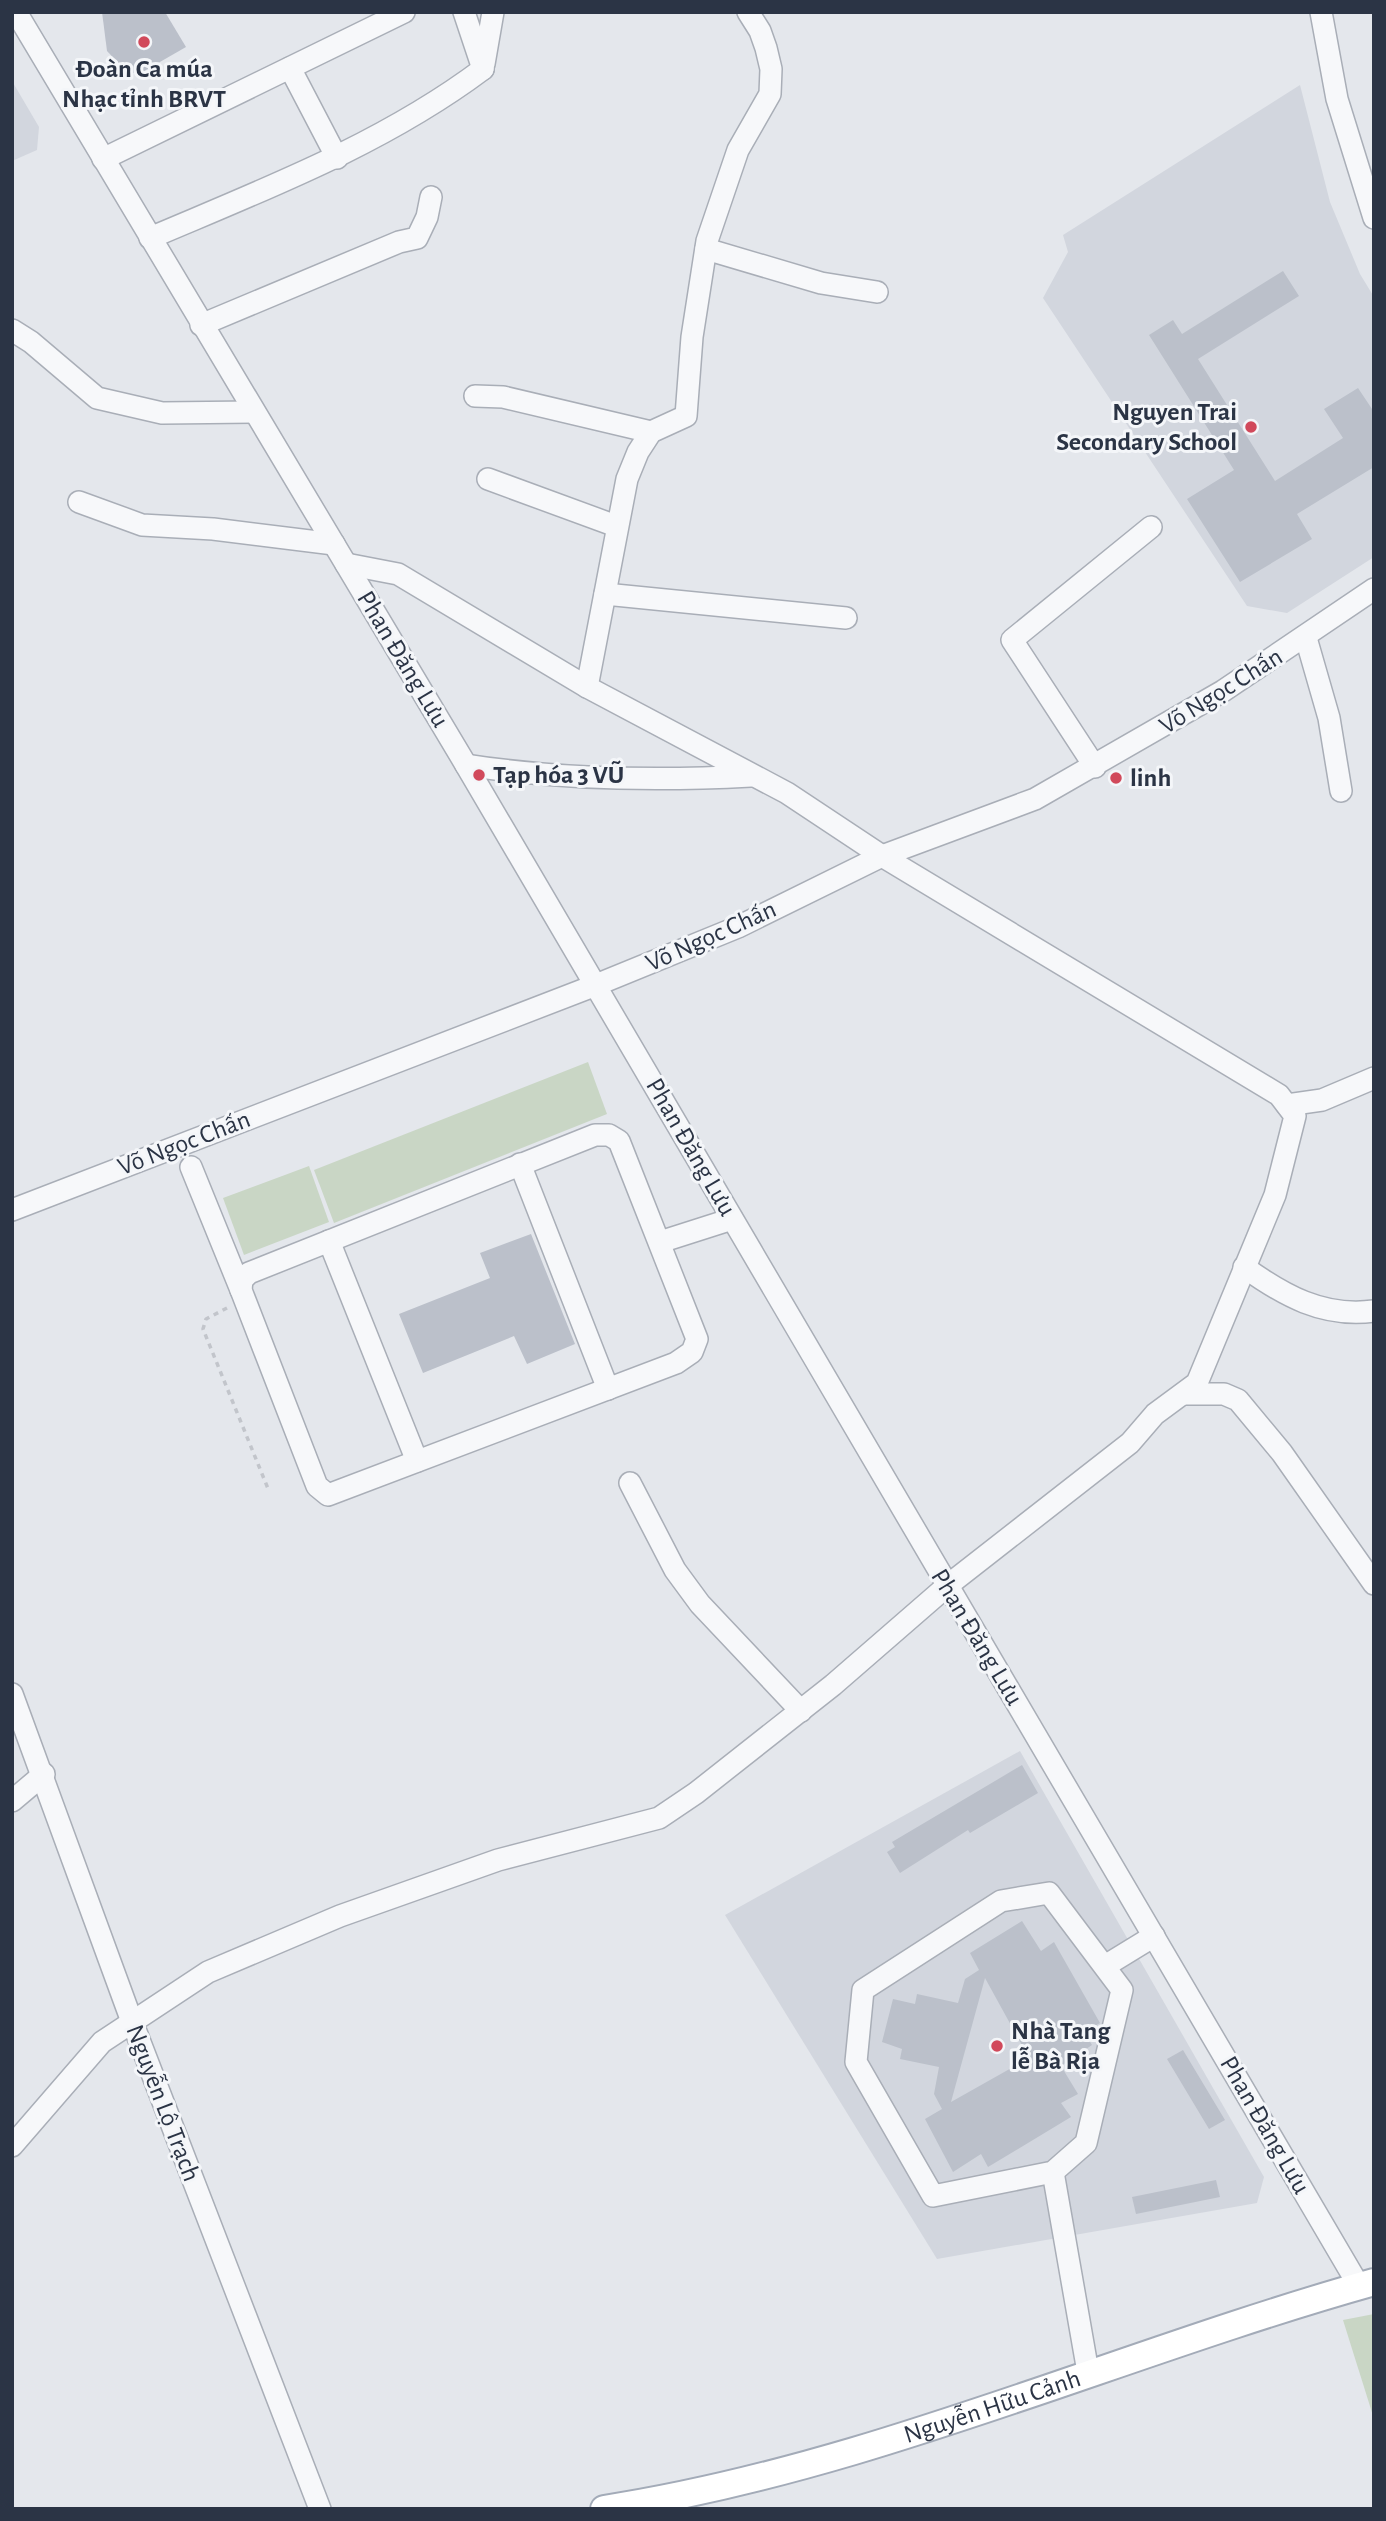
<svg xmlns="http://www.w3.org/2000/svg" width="1386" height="2521" viewBox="0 0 1386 2521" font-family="'Alegreya Sans',sans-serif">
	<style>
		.built { fill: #d2d6de }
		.green { fill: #c9d6c5 }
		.building { fill: #bbc0ca; fill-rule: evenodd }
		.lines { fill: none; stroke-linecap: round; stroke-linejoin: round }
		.minor-casing { stroke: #a9aeb7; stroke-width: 24 }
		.major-casing { stroke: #a3abb8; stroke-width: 30 }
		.path { stroke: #c2c5cb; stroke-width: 3.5; stroke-dasharray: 5 5; stroke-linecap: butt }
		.minor { stroke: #f7f8fa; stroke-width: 21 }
		.major { stroke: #fff; stroke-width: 26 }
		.poi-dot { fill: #d1495b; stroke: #f4f6f9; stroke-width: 2.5 }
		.labels { text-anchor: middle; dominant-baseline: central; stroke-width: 6; stroke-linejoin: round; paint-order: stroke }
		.poi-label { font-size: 26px; font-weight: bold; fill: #2b3445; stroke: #f4f6f9; text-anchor: start }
		.street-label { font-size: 26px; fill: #2b3445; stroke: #f4f6f9 }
	</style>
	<rect width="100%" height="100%" fill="#e4e7ec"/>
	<g class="built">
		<polygon points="12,81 39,127 37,150 12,161"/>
		<polygon points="1300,85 1330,202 1360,274 1374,297 1374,557 1287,613 1247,606 1043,298 1068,252 1063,235"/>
		<polygon points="1020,1751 1264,2177 1257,2203 937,2259 725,1915"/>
	</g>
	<g class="green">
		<polygon points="588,1062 607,1114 334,1223 314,1170"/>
		<polygon points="309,1166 329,1222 244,1255 223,1198"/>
		<polygon points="1374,2314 1374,2419 1343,2320"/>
	</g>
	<g class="building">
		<polygon points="102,12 165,12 186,47 139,74 126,71 107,51"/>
		<polygon points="1283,271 1299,296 1198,359 1275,481 1343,438 1324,409 1358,388 1374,412 1374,467 1297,514 1312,539 1240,582 1187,499 1234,470 1149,335 1173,320 1182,334"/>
		<polygon points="531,1234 575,1344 527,1364 514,1336 423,1373 399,1314 490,1278 480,1253"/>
		<polygon points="1022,1765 1038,1793 970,1833 968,1830 900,1873 887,1852 895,1847 892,1842"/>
		<path d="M 1022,1921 L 1041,1951 L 1054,1942 L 1100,2023 L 1084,2032 L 1092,2045 L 1061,2066 L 1078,2094 L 1061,2103 L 1071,2117 L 988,2167 L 981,2154 L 953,2172 L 925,2119 L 942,2109 L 934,2094 L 939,2067 L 900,2059 L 902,2049 L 882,2042 L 893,1999 L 915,2004 L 917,1994 L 958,2003 L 965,1979 L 979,1970 L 970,1953 ZM 985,1978 L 1029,2058 L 951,2102 Z"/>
		<polygon points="1183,2050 1225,2120 1209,2129 1167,2059"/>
		<polygon points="1216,2180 1220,2197 1136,2214 1132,2197"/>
	</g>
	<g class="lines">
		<defs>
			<g id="minor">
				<polyline points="16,12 466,765 1359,2286"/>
				<polyline points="464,12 483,69"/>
				<polyline points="1321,12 1337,99 1374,218"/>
				<polyline points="484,64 493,12"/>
				<polyline points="290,68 337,158"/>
				<polyline points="103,159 404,12"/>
				<path d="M 150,238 C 265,189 383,144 483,69"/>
				<polyline points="706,249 821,283 877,292"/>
				<polyline points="201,325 399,242 417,238 427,217 431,197"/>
				<polyline points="12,330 31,342 97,398 162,413 254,412"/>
				<polyline points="475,396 503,397 651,432"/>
				<polyline points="488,479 616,526"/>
				<polyline points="79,502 142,525 213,529 334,544"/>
				<polyline points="605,594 846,618"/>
				<polyline points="1306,638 1329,718 1341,791"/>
				<polyline points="587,687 627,479 638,452 651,432 686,416 692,337 707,241 738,150 770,94 771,69 766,48 760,31 748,12"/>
				<path d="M 466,765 C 561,780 656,781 751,776"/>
				<polyline points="1095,767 1012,640 1151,527"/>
				<polyline points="1287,1105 1322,1100 1374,1078"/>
				<polygon points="595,1135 609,1135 619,1141 697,1339 692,1352 676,1363 328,1495 317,1486 241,1290 242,1280 249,1273"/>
				<polyline points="520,1164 608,1389"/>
				<polyline points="191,1167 241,1290"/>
				<polyline points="12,1210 596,985 738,927 882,856 1035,799 1223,691 1374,589"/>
				<polyline points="329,1241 417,1461"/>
				<polyline points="660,1242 732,1219"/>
				<path d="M 1244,1267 C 1283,1295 1323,1318 1374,1311"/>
				<polyline points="1183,1394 1224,1394 1238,1400 1282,1453 1374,1584"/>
				<polyline points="630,1483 675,1570 700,1604 801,1711"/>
				<polyline points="12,1694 131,2019 320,2509"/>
				<polyline points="12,1801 44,1774"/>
				<polygon points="1049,1893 1122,1990 1086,2143 1053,2172 933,2196 856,2062 863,1990 1001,1901"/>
				<polyline points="1105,1966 1154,1936"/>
				<polyline points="12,2146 102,2042 208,1972 340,1916 498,1860 659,1818 696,1793 833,1685 947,1586 1130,1443 1155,1414 1197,1383 1275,1195 1295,1116 1279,1095 882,856 787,793 587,687 398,574 346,564"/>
				<polyline points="1053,2172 1088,2372"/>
			</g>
			<g id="major">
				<path id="s1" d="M 604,2509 C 869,2468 1117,2354 1374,2282"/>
			</g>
		</defs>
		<use href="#minor" class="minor-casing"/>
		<use href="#major" class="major-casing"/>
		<polyline class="path" points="227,1308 206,1319 203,1329 269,1491"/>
		<use href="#minor" class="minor"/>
		<use href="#major" class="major"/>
	</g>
	<g class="poi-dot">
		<circle cx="144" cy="42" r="7"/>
		<circle cx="1251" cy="427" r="7"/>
		<circle cx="479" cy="775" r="7"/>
		<circle cx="1116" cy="778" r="7"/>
		<circle cx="997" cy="2046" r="7"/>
	</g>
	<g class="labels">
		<g class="poi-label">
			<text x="144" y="69" text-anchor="middle">Đoàn Ca múa<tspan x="144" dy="30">Nhạc tỉnh BRVT</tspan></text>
			<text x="1237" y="412" text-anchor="end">Nguyen Trai<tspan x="1237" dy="30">Secondary School</tspan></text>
			<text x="493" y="775">Tạp hóa 3 VŨ</text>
			<text x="1130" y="778">linh</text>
			<text x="1011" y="2031">Nhà Tang<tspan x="1011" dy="30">lễ Bà Rịa</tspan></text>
		</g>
		<g class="street-label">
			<text transform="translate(403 659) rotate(59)">Phan Đăng Lưu</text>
			<text transform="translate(1221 691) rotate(-32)">Võ Ngọc Chấn</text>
			<text transform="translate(711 936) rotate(-24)">Võ Ngọc Chấn</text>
			<text transform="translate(184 1143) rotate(-21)">Võ Ngọc Chấn</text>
			<text transform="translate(691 1147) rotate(60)">Phan Đăng Lưu</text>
			<text transform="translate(977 1637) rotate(59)">Phan Đăng Lưu</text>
			<text transform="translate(163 2103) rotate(69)">Nguyễn Lộ Trạch</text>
			<text transform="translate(1265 2125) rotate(60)">Phan Đăng Lưu</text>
			<text stroke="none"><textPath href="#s1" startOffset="402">Nguyễn Hữu Cảnh</textPath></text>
		</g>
	</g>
	<rect width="1386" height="2521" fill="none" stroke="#2b3445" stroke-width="28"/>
</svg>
